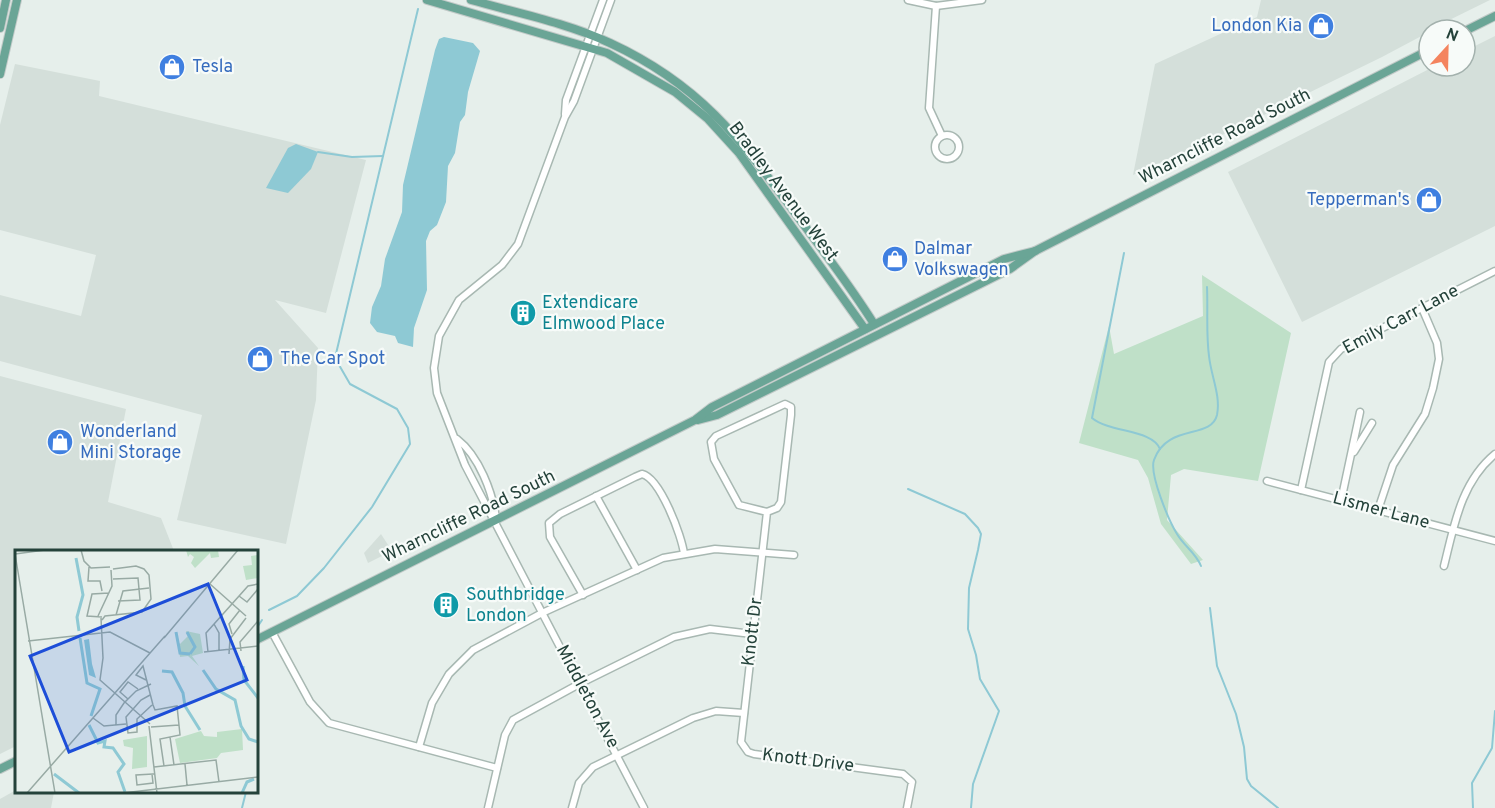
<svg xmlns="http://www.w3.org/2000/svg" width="1495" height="808" viewBox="0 0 1495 808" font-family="Overpass,sans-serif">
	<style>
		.built { fill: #d4dfda }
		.green { fill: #bfe0c8 }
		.water { fill: #8ec9d4 }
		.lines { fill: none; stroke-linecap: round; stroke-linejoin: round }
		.stream { stroke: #8ec9d4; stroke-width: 2 }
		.minor-casing { stroke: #a8b8b2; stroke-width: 9 }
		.major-casing { stroke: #c2cac8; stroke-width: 10 }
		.minor { stroke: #fff; stroke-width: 6 }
		.major { stroke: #6aa596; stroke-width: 8 }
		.labels { text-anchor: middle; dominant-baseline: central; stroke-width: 4.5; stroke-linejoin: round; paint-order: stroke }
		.shop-label { font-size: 18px; fill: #366cbe; stroke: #f7fbf9; text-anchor: start }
		.street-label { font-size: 18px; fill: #24423a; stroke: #f7fbf9 }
		.culture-label { font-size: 18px; fill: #0d838f; stroke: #f7fbf9; text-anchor: start }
		.inset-river { fill: none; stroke: #8ec9d4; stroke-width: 3 }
		.inset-road { fill: none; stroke: #98aaa4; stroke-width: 1.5 }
		.view { fill: #1d4ed8; fill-opacity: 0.15; stroke: #1d4ed8; stroke-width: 3 }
		.inset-edge { fill: none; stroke: #24423a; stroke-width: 3 }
	</style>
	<rect width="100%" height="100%" fill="#e6efeb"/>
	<g class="built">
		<polygon points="1261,0 1490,0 1429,30 1429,32 1382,57 1233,130 1133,175 1155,64 1257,17"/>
		<polygon points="1495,36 1495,226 1302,322 1228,172 1435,66 1465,66 1465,51"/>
		<polygon points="15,64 100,81 99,96 366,160 326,313 275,300 318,348 316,400 286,544 177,520 202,415 0,361 0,295 81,316 96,255 0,230 0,125"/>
		<polygon points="0,376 126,409 108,502 161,518 174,551 16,552 16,746 0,754"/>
		<polygon points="381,534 392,551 368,563 364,553"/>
		<polygon points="16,790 54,792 51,808 0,808 0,799"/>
	</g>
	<polygon class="green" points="1202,275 1291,333 1258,481 1184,469 1171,475 1167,520 1203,560 1191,564 1161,524 1148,478 1138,460 1079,443 1109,326 1114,354 1203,316"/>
	<g class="water">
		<polygon points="444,37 473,43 480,51 468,92 465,115 460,122 455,153 448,166 446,202 437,225 430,231 426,241 427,290 414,328 413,347 398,343 395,336 377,332 370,323 372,307 381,286 385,259 402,212 403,185 435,50 439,39"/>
		<polygon points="296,144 318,152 311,169 288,193 266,188 288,148"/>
	</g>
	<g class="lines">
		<g class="stream">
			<polyline points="318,152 352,157 383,156"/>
			<path d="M 1124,253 L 1092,418 C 1110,433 1152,429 1160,449"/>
			<polyline points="908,489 965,514 978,528 981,534 978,550 969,588 968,629 976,655 980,679 999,711 973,784 971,808"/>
			<path d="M 1201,566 C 1196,553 1184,546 1177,534 C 1169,521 1149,474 1154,460 C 1167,423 1211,440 1217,415 C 1221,396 1211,376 1209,356 C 1206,334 1208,310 1207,287"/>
			<polyline points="1210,608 1217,666 1236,714 1244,747 1247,779 1251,786 1278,808"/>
			<polyline points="269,610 297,596 324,568 372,507 410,444 408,428 397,409 350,384 335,358 418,9"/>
			<polyline points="256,629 262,620"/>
			<polyline points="242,808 246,792"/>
			<polyline points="1473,808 1472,783 1492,748 1495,711"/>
		</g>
		<defs>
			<g id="minor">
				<polyline points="611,0 574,101 565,117 518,244 502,265 459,300 439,336 434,368 437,393 465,465 644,808"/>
				<polyline points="908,0 936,6 982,0"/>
				<polyline points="936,6 929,108 942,136"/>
				<polyline points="565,114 566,100 603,0"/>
				<circle cx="947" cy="147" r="12"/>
				<path d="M 457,439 C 479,456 493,493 496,519"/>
				<polyline points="1354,452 1372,423"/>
				<polyline points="1267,481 1495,541"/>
				<polyline points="1301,490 1329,362 1341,349 1495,271"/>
				<polyline points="596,496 637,570"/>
				<polyline points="1341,501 1360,412"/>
				<polyline points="1378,510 1393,465 1425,414 1433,388 1439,359 1437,343 1422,308"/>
				<polyline points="767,512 739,505 714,459 711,442 716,436 785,404 791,407 791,415 781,502 777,508 767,512 741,742 748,752 754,754 903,774 912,782 907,808"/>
				<path d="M 1444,566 C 1454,526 1461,482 1495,454"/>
				<path d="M 583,595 L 550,537 L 549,523 L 560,514 L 635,477 L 642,474 C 660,478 682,536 684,554"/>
				<polyline points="272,632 310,702 329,723 497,768"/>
				<polyline points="419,747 432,703 449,674 473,650 542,613 663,558 715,549 794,555"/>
				<polyline points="488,808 505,735 513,720 581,683 674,637 710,629 752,634"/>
				<polyline points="572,808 579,783 593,767 693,718 716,711 744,713"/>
			</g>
			<g id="major">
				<polyline points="427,0 607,53 675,92 708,119 739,153 865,329"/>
				<path d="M 471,0 C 517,13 567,23 610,43 C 701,85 740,139 798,217 C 824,252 851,287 874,324"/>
				<polyline points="0,28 6,0"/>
				<polyline points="1465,31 1495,16"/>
				<polyline points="0,74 17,0"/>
				<polyline points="698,420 717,415 1010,269 1035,251 1429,50"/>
				<polyline points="256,640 695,420 712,407 1004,259 1035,251"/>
				<polyline points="0,769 16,761"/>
			</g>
		</defs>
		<use href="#minor" class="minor-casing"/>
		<use href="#major" class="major-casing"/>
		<use href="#minor" class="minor"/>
		<use href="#major" class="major"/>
	</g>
	<defs>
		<symbol id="shop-disc" viewBox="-11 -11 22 22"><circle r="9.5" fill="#3f7fe0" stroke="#f7fbf9"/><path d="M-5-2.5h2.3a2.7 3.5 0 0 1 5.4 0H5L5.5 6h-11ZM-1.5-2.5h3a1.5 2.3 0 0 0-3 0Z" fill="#fff"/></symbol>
		<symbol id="building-disc" viewBox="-11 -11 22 22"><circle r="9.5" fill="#0f9aa8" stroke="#f7fbf9"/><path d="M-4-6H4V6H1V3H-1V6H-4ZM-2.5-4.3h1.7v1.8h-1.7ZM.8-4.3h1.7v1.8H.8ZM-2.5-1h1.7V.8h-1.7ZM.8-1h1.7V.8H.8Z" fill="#fff"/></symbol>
	</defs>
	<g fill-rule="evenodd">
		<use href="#shop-disc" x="1306" y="11" width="30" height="30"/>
		<use href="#shop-disc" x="157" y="52" width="30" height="30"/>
		<use href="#shop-disc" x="1414" y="185" width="30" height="30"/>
		<use href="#shop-disc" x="880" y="244" width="30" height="30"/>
		<use href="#building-disc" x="508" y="298" width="30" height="30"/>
		<use href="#shop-disc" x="245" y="344" width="30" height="30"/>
		<use href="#shop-disc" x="45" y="427" width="30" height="30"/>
		<use href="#building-disc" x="431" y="590" width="30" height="30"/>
	</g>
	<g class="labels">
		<g class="shop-label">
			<text x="1302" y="26" text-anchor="end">London Kia</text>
			<text x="192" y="67">Tesla</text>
			<text x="1410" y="200" text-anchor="end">Tepperman's</text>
			<text x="914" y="249">Dalmar<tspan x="914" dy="21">Volkswagen</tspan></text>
			<text x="280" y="359">The Car Spot</text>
			<text x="80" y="432">Wonderland<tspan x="80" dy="21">Mini Storage</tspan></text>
		</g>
		<g class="street-label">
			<text transform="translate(1225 137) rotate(-27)">Wharncliffe Road South</text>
			<text transform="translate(783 192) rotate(53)">Bradley Avenue West</text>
			<text transform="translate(1401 320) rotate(-28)">Emily Carr Lane</text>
			<text transform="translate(1381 511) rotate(15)">Lismer Lane</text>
			<text transform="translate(469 517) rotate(-26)">Wharncliffe Road South</text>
			<text transform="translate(753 632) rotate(-83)">Knott Dr</text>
			<text transform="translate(587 697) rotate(62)">Middleton Ave</text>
			<text transform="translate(808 761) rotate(7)">Knott Drive</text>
		</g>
		<g class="culture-label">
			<text x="542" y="303">Extendicare<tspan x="542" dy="21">Elmwood Place</tspan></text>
			<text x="466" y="595">Southbridge<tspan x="466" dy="21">London</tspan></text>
		</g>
	</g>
	<g transform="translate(15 550)">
		<rect width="243" height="243" fill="#e6efeb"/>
		<path d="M 171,0 L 203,0 L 204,7 L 196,8 L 195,3 L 180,18 L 176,13 L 179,7 L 175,4 L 173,7 ZM 243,5 L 243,28 L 231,30 L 228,16 L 237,15 L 236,6 ZM 171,81 L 185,84 L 188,103 L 177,106 L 184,116 L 173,106 L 165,107 L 163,92 L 165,94 L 173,86 ZM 227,179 L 228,200 L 206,203 L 202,208 L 165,213 L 160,189 L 186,181 L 189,186 L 202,187 L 202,182 ZM 132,186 L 132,217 L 117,219 L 118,198 L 109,196 L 108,190 Z" fill="#bfe0c8"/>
		<path d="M 74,89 L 77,114 L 81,128 L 74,125 L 69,90 Z" fill="#8ec9d4"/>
		<path class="inset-river" d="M 61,8 L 68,45 L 62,67 L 64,81M 161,82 L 165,103 L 175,104M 172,82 L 180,97 L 175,104M 65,88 L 72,133 L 85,139 L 76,166M 228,116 L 229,130 L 243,148M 188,120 L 201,139 L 220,150 L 226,176 L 234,189 L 243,192M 147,121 L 157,122 L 168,143 L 170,156 L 185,180M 74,175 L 83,193 L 90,191 L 89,197 L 98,198 L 109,214 L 103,222 L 110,242M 39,224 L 64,243M 227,243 L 232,232 L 239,229"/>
		<path class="inset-road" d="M 66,0 L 69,11 L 76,18 L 95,17M 0,4 L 40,243M 0,4 L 30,0M 74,17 L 73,31 L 85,31 L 87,41M 98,29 L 123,28 L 125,50 L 103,51M 195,34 L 231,66M 224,46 L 232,52 L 243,39M 101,65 L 108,41 L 134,38M 83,66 L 97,36 L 96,20M 87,67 L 72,66 L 77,44 L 94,43M 86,68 L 88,108 L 85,130 L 135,174M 87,70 L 90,66 L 127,62 L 136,49 L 134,25 L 129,19 L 121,16 L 98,19M 199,74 L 204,83 L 204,100M 217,84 L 214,74 L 225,60M 149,88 L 223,0M 13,91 L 95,82 L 135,103M 226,101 L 225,92 L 243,71M 189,102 L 243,96M 193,102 L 191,83 L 233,36 L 243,34M 214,104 L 215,89 L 231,68M 131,130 L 121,125 L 128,116 L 138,155M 135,145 L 126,150 L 111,167 L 113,183 L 122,182 L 122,169 L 137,155M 113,149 L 105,142 L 113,132 L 123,139M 138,155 L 140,160 L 162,156 L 165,185 L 145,189 L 149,216M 78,168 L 89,176 L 111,174M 101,175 L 101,165 L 109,153 L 121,141 L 136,134M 134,176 L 142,243M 136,177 L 164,175M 155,187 L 159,215M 170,214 L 172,235M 139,217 L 201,210 L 204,232M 137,224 L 138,233 L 122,235 L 121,225 L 138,224 L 140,224M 12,243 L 150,86M 108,243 L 243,227"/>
		<path class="view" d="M 193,34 L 232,130 L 54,202 L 15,106 Z"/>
		<rect width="243" height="243" class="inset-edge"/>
	</g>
	<g transform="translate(1447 48) rotate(22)"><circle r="28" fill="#f7fbf9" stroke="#a3b1ad" stroke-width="1.5"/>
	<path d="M0-4.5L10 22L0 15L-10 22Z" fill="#f4845f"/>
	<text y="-9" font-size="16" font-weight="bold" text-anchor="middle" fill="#24423a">N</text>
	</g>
</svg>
